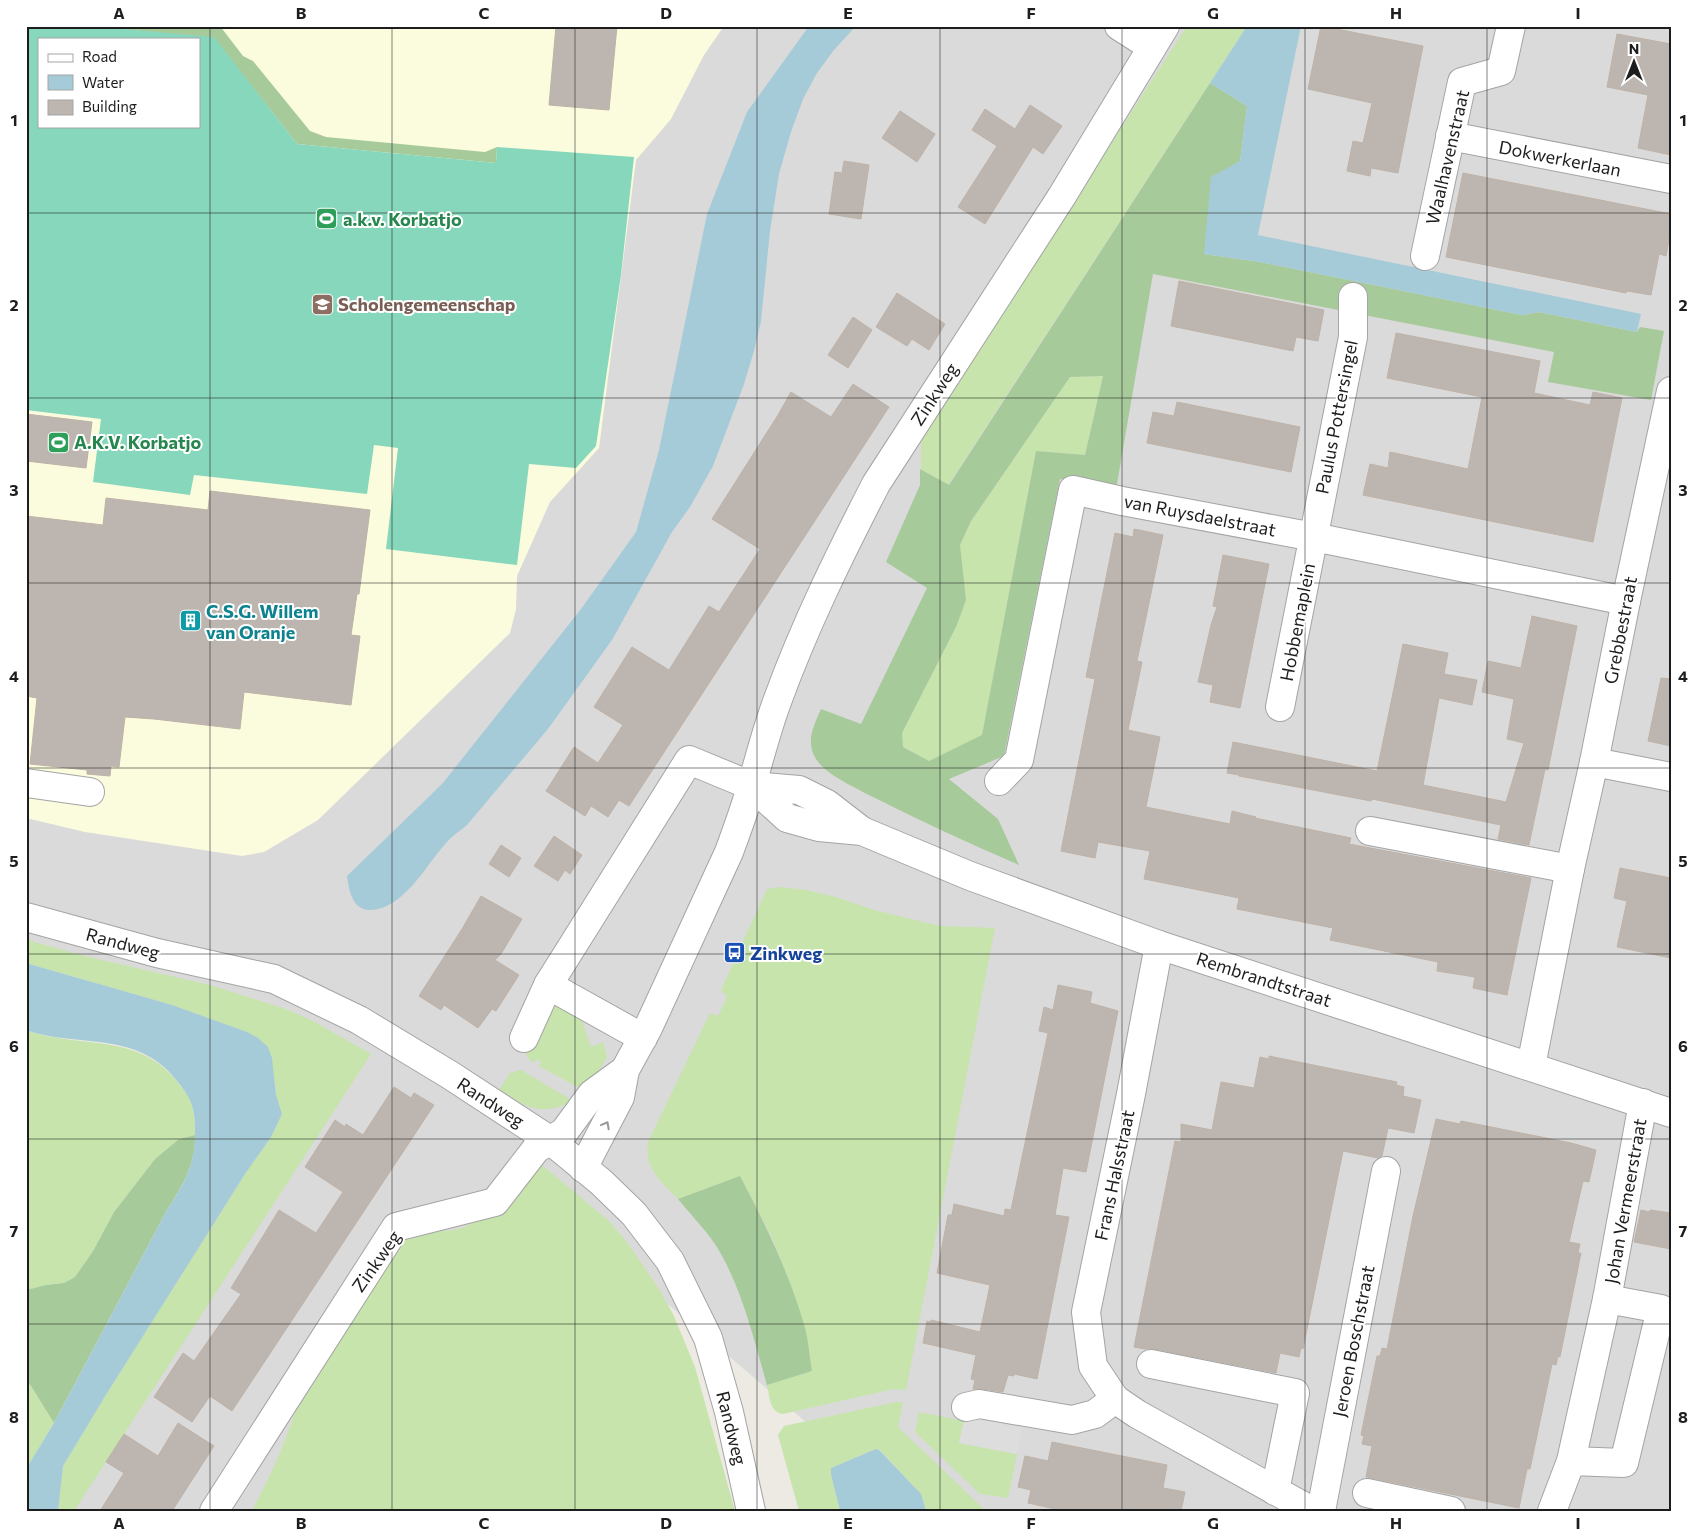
<svg xmlns="http://www.w3.org/2000/svg" width="1697" height="1537" viewBox="0 0 1697 1537" font-family="Commissioner,sans-serif">
	<style>
		.residential { fill: #dbdada; fill-rule: evenodd }
		.education { fill: #fbfcdd; fill-rule: evenodd }
		.grass { fill: #c6e4ac }
		.forest { fill: #a7ca9b; fill-rule: evenodd }
		.pitch { fill: #86d7bb; fill-rule: evenodd }
		.parking { fill: #ddd }
		.water { fill: #a6cbd8 }
		.building { fill: #bdb6b0; stroke: #beb2a7 }
		.lines { fill: none; stroke-linecap: round; stroke-linejoin: round }
		.minor-casing { stroke: #a4a4a4; stroke-width: 30 }
		.minor { stroke: #fff; stroke-width: 28 }
		.oneway { stroke: #999 }
		.grid { fill: none; stroke: #1d1d1d; stroke-width: 1; stroke-opacity: 0.55 }
		.labels { text-anchor: middle; dominant-baseline: central; stroke-width: 4; stroke-linejoin: round; paint-order: stroke }
		.street-label { font-size: 18px; fill: #1d1d1d; stroke: #fff }
		.leisure-label { font-size: 18px; font-weight: bold; fill: #27864d; stroke: #fff; text-anchor: start }
		.education-label { font-size: 18px; font-weight: bold; fill: #785e54; stroke: #fff; text-anchor: start }
		.culture-label { font-size: 18px; font-weight: bold; fill: #0d838f; stroke: #fff; text-anchor: start }
		.transit-label { font-size: 18px; font-weight: bold; fill: #164399; stroke: #fff; text-anchor: start }
		.neatline { fill: none; stroke: #1d1d1d; stroke-width: 2 }
		.grid-label { font-size: 16px; text-anchor: middle; font-weight: bold; fill: #1d1d1d }
	</style>
	<rect width="100%" height="100%" fill="#edeae3"/>
	<path class="residential" d="M 26,26 L 1671,26 L 1671,1511 L 910,1511 L 541,1196 L 319,1511 L 26,1511 L 26,1488 L 282,1066 L 26,952 ZM 39,39 L 199,39 L 199,126 L 39,126 Z"/>
	<path class="education" d="M 26,26 L 724,26 L 704,55 L 671,119 L 636,160 L 599,448 L 550,502 L 517,576 L 516,609 L 510,633 L 318,820 L 264,852 L 242,856 L 85,832 L 26,818 ZM 39,39 L 199,39 L 199,126 L 39,126 Z"/>
	<g class="grass">
		<polygon points="1187,26 1247,26 948,485 921,469 921,442 928,427"/>
		<polygon points="1103,376 1085,455 1036,451 982,736 929,761 902,746 902,733 956,627 962,569 960,545 971,521 1070,377"/>
		<path d="M 781,887 L 806,890 L 836,897 L 874,910 L 940,926 L 995,928 L 906,1390 L 894,1389 L 783,1414 C 769,1412 770,1397 767,1385 L 812,1371 L 788,1277 L 770,1233 L 740,1177 L 678,1199 C 661,1181 644,1169 648,1142 L 710,1013 L 718,1016 L 727,997 L 721,990 L 767,889 Z"/>
		<polygon points="26,938 34,942 89,957 210,985 286,1009 313,1021 371,1054 74,1511 58,1511 63,1466 104,1398 245,1174 271,1137 282,1114 276,1095 276,1086 247,1032 172,1005 26,963"/>
		<path d="M 549,1001 L 587,1015 L 582,1021 L 591,1047 L 603,1042 L 607,1057 L 602,1066 L 583,1090 L 539,1066 L 541,1062 L 536,1059 L 534,1063 C 529,1060 527,1057 525,1051 Z"/>
		<path d="M 26,1030 C 77,1049 136,1032 175,1079 C 193,1100 195,1108 195,1135 L 179,1139 L 155,1159 L 114,1212 L 93,1251 L 75,1277 L 64,1283 L 46,1285 L 26,1290 Z"/>
		<path d="M 521,1070 L 573,1101 C 540,1117 528,1108 499,1090 L 510,1073 Z"/>
		<path d="M 542,1165 L 609,1221 L 627,1242 L 659,1289 L 673,1314 L 695,1367 L 735,1511 L 252,1511 C 272,1472 291,1433 301,1390 L 405,1227 C 421,1229 438,1233 454,1230 C 462,1229 472,1223 479,1219 C 506,1205 522,1187 542,1165 Z"/>
		<polygon points="26,1378 54,1423 26,1469"/>
		<polygon points="896,1402 903,1402 898,1427 986,1511 926,1511 921,1494 880,1450 876,1449 831,1468 831,1475 840,1511 799,1511 778,1435 784,1426"/>
		<polygon points="919,1412 964,1421 959,1443 1017,1454 1008,1498 980,1494 915,1432"/>
	</g>
	<g class="forest">
		<polygon points="88,26 220,26 243,56 253,61 310,131 326,137 485,152 497,147 496,163 297,144 214,38"/>
		<path d="M 1210,83 L 1247,106 L 1240,161 L 1204,254 L 1260,262 L 1522,315 L 1539,312 L 1637,332 L 1640,327 L 1664,331 L 1651,400 L 1548,382 L 1554,352 L 1153,274 L 1116,490 L 1060,479 L 1004,756 L 949,779 L 998,819 L 1019,865 C 970,844 921,821 873,797 C 856,788 826,775 816,759 C 805,742 814,725 821,709 L 861,724 L 927,588 L 886,562 L 920,485 L 920,469 L 949,485 ZM 1103,376 L 1085,455 L 1036,451 L 982,735 L 929,761 L 903,747 L 902,733 L 956,627 L 966,600 L 960,545 L 971,521 L 1070,377 Z"/>
		<path d="M 195,1135 C 196,1164 182,1187 167,1210 L 54,1423 L 26,1378 L 26,1290 L 46,1285 L 64,1283 L 75,1277 L 93,1251 L 114,1212 L 155,1159 L 179,1139 Z"/>
		<path d="M 740,1176 C 764,1222 787,1268 802,1318 C 808,1334 809,1353 812,1371 L 767,1385 C 753,1337 742,1287 715,1244 C 704,1228 690,1214 678,1199 Z"/>
	</g>
	<path class="pitch" d="M 26,26 L 88,26 L 214,37 L 297,144 L 496,163 L 497,147 L 634,157 L 621,275 L 596,446 L 576,468 L 529,464 L 517,565 L 386,549 L 398,448 L 374,445 L 367,494 L 194,475 L 190,495 L 93,482 L 101,419 L 26,410 ZM 39,39 L 199,39 L 199,126 L 39,126 Z"/>
	<polygon class="parking" points="965,1416 1022,1428 1017,1454 959,1443"/>
	<g class="water">
		<path d="M 809,26 L 856,26 L 834,50 L 817,73 L 803,99 L 791,132 L 779,174 L 770,231 L 761,321 L 754,351 L 744,384 L 713,466 L 690,507 L 672,532 L 612,640 L 548,729 L 467,825 C 460,831 453,835 446,843 C 427,864 403,910 370,910 C 352,910 349,890 347,876 L 442,784 L 581,609 L 636,532 L 659,450 L 707,214 L 747,112 Z"/>
		<polygon points="1247,26 1301,26 1258,235 1641,314 1637,332 1539,312 1522,315 1260,262 1204,254 1211,177 1240,161 1247,106 1210,83"/>
		<path d="M 26,963 L 172,1005 L 247,1032 L 258,1038 L 268,1047 L 272,1058 L 276,1095 L 282,1114 L 271,1137 L 245,1174 L 104,1398 L 63,1466 L 58,1511 L 26,1511 L 26,1469 L 54,1423 L 167,1210 C 185,1183 196,1163 195,1129 C 195,1108 191,1098 177,1081 C 166,1067 152,1056 135,1050 C 100,1037 61,1043 26,1030 Z"/>
		<polygon points="876,1449 879,1450 921,1494 926,1511 840,1511 831,1475 831,1468"/>
	</g>
	<g class="building">
		<polygon points="556,26 617,26 609,110 549,105"/>
		<polygon points="1321,26 1423,46 1398,173 1371,168 1370,176 1347,171 1353,141 1363,143 1372,103 1308,89"/>
		<polygon points="1617,34 1671,44 1671,155 1638,148 1648,95 1607,87"/>
		<polygon points="1030,105 1062,126 1043,154 1033,147 985,224 958,207 997,146 972,130 985,109 1015,129"/>
		<polygon points="900,111 935,134 917,162 882,138"/>
		<polygon points="844,161 869,165 861,219 829,214 835,172 842,173"/>
		<polygon points="1463,173 1671,214 1671,229 1666,256 1659,254 1651,295 1627,291 1626,293 1446,257"/>
		<polygon points="1179,281 1324,310 1318,341 1296,337 1293,351 1171,326"/>
		<polygon points="897,293 945,324 929,350 912,339 907,346 876,327"/>
		<polygon points="853,317 872,330 848,368 828,355"/>
		<polygon points="1396,333 1540,361 1534,393 1590,405 1593,392 1622,398 1593,542 1363,495 1370,464 1388,468 1390,452 1468,469 1482,397 1387,378"/>
		<polygon points="853,384 889,407 629,806 619,800 608,817 591,806 585,816 546,791 574,747 598,763 623,725 594,707 632,647 669,670 709,606 719,612 760,549 712,519 778,415 791,392 831,417"/>
		<polygon points="1177,402 1300,427 1291,472 1147,443 1153,412 1174,416"/>
		<polygon points="26,414 92,422 86,468 26,461"/>
		<polygon points="210,491 370,510 359,594 357,594 351,635 360,636 351,705 244,692 240,729 154,719 125,717 119,767 111,766 110,776 87,774 87,770 30,764 37,698 26,696 26,516 103,525 106,498 208,510"/>
		<polygon points="1134,529 1163,535 1137,661 1142,662 1128,730 1160,737 1146,807 1230,824 1232,811 1256,817 1255,818 1351,838 1349,844 1531,878 1507,995 1473,988 1475,977 1437,971 1438,962 1330,940 1333,928 1237,909 1239,898 1144,879 1150,851 1098,842 1095,858 1061,851 1095,679 1086,677 1115,533 1133,537"/>
		<polygon points="1223,555 1269,564 1240,708 1210,702 1213,685 1198,682 1211,625 1217,607 1213,606"/>
		<polygon points="1532,616 1577,626 1548,770 1545,769 1529,845 1498,839 1501,825 1372,799 1371,801 1239,776 1239,775 1227,773 1233,742 1377,771 1403,644 1448,653 1444,674 1477,680 1472,705 1439,698 1423,785 1506,802 1524,743 1507,739 1514,699 1482,692 1488,661 1521,668"/>
		<polygon points="1661,678 1671,679 1671,746 1648,741"/>
		<polygon points="554,836 582,855 570,874 565,870 558,881 534,866"/>
		<polygon points="501,845 521,858 509,877 489,864"/>
		<polygon points="1620,868 1671,878 1671,958 1617,947 1627,901 1614,898"/>
		<polygon points="481,896 522,919 501,954 495,960 519,975 496,1011 492,1009 478,1028 444,1005 441,1010 419,996 462,929"/>
		<polygon points="1058,985 1092,992 1090,1003 1118,1011 1086,1172 1063,1168 1055,1215 1069,1217 1037,1379 1014,1374 1014,1376 1008,1375 1003,1392 982,1389 973,1389 975,1380 971,1379 976,1355 923,1343 927,1321 931,1322 931,1320 980,1332 990,1285 937,1273 948,1215 952,1215 954,1204 1004,1216 1005,1209 1011,1210 1048,1033 1039,1031 1044,1007 1053,1010"/>
		<polygon points="1269,1056 1397,1082 1396,1085 1404,1087 1403,1096 1421,1100 1414,1133 1388,1128 1382,1156 1378,1158 1343,1151 1303,1349 1301,1348 1299,1357 1280,1353 1276,1373 1154,1349 1145,1349 1134,1347 1175,1141 1181,1142 1181,1124 1212,1130 1221,1082 1254,1088 1260,1057 1269,1059"/>
		<polygon points="394,1087 411,1098 414,1093 434,1105 232,1411 210,1396 192,1422 154,1397 183,1353 194,1361 241,1294 231,1288 279,1210 316,1233 343,1192 305,1167 335,1120 345,1127 346,1124 363,1135"/>
		<polygon points="1436,1119 1460,1124 1461,1121 1571,1143 1596,1150 1589,1182 1583,1181 1569,1242 1580,1244 1578,1253 1581,1253 1560,1357 1558,1356 1556,1365 1552,1364 1530,1469 1527,1469 1519,1508 1366,1477 1372,1446 1362,1444 1364,1436 1361,1435 1377,1356 1380,1356 1382,1348 1387,1349 1413,1216"/>
		<polygon points="1641,1210 1650,1212 1650,1210 1671,1213 1671,1249 1634,1242"/>
		<polygon points="178,1423 214,1446 172,1511 100,1511 124,1473 106,1462 124,1434 158,1456"/>
		<polygon points="1052,1442 1167,1465 1163,1488 1185,1492 1181,1511 1064,1511 1028,1503 1031,1490 1018,1487 1025,1456 1048,1461"/>
	</g>
	<g class="lines">
		<defs>
			<g id="minor">
				<polyline points="1119,26 1152,47"/>
				<polyline points="1450,136 1671,179"/>
				<polyline points="1425,256 1462,82 1501,71 1511,26"/>
				<polyline points="1280,707 1353,337 1353,297"/>
				<polyline points="1594,762 1671,777"/>
				<polyline points="999,781 1019,760 1073,490 1122,501 1314,537 1626,601"/>
				<polyline points="26,783 90,792"/>
				<polyline points="752,786 787,818 819,827 862,831 970,876 1159,945 1671,1113"/>
				<polyline points="1370,831 1570,869"/>
				<polyline points="26,917 157,953 274,979 359,1020 450,1075 551,1141 601,1182 634,1214 670,1261 708,1338 729,1412 751,1511"/>
				<polyline points="1159,945 1131,1094 1086,1312 1093,1366 1115,1399 1137,1414 1312,1511"/>
				<polyline points="548,985 643,1038"/>
				<polyline points="524,1038 548,985 689,760 752,786 799,790 827,804 862,831"/>
				<polyline points="1531,1066 1570,869 1594,762 1626,601 1671,391"/>
				<path d="M 583,1168 L 620,1097 L 625,1070 L 648,1028 L 729,852 C 737,830 745,809 751,787 C 760,757 767,728 778,699 C 805,625 840,554 876,484 L 1062,196 L 1165,26"/>
				<polyline points="1607,1299 1643,1103"/>
				<polyline points="1151,1364 1295,1393 1275,1491"/>
				<polyline points="966,1407 979,1404 1072,1420 1095,1414 1115,1399"/>
				<polyline points="1367,1493 1451,1511"/>
				<polyline points="214,1511 396,1227 495,1202 536,1149 564,1132 592,1094 625,1070"/>
				<polyline points="1321,1511 1386,1171"/>
				<polyline points="1552,1511 1571,1461 1607,1299 1661,1309 1624,1463 1571,1461"/>
			</g>
		</defs>
		<use href="#minor" class="minor-casing"/>
		<use href="#minor" class="minor"/>
	</g>
	<defs><path id="oneway-chevron" d="M-2-3.5L2.5 0L-2 3.5" fill="none" stroke-width="1.6" stroke-linecap="round" stroke-linejoin="round" transform="scale(1.25)"/></defs>
	<use class="oneway" href="#oneway-chevron" transform="translate(606 1125) rotate(-62)"/>
	<path class="grid" d="M 210,26 L 210,1511M 392,26 L 392,1511M 575,26 L 575,1511M 757,26 L 757,1511M 940,26 L 940,1511M 1122,26 L 1122,1511M 1305,26 L 1305,1511M 1487,26 L 1487,1511M 26,213 L 1671,213M 26,398 L 1671,398M 26,583 L 1671,583M 26,768 L 1671,768M 26,954 L 1671,954M 26,1139 L 1671,1139M 26,1324 L 1671,1324"/>
	<defs>
		<symbol id="stadium-square" viewBox="-11 -11 22 22"><rect x="-9" y="-9" width="18" height="18" rx="4" fill="#2e9e5b" stroke="#fff"/><path d="M0-5a6.5 5 0 1 0 0 10a6.5 5 0 1 0 0-10ZM-3.5-1.8h7v3.6h-7Z" fill="#fff"/></symbol>
		<symbol id="school-square" viewBox="-11 -11 22 22"><rect x="-9" y="-9" width="18" height="18" rx="4" fill="#8d6e63" stroke="#fff"/><path d="M0-5L7-2L0 1L-7-2ZM-4 1L0 2.5L4 1V4Q0 6-4 4Z" fill="#fff"/></symbol>
		<symbol id="building-square" viewBox="-11 -11 22 22"><rect x="-9" y="-9" width="18" height="18" rx="4" fill="#0f9aa8" stroke="#fff"/><path d="M-4-6H4V6H1V3H-1V6H-4ZM-2.5-4.3h1.7v1.8h-1.7ZM.8-4.3h1.7v1.8H.8ZM-2.5-1h1.7V.8h-1.7ZM.8-1h1.7V.8H.8Z" fill="#fff"/></symbol>
		<symbol id="bus-square" viewBox="-11 -11 22 22"><rect x="-9" y="-9" width="18" height="18" rx="4" fill="#1a4fb4" stroke="#fff"/><path d="M-5-6H5V4H4V6H2V4H-2V6H-4V4H-5ZM-3.5-4V0h7V-4ZM-3.5 1.2v1.5H-2V1.2ZM2 1.2v1.5H3.5V1.2Z" fill="#fff"/></symbol>
	</defs>
	<g fill-rule="evenodd">
		<use href="#stadium-square" x="314" y="206" width="25" height="25"/>
		<use href="#school-square" x="310" y="292" width="25" height="25"/>
		<use href="#stadium-square" x="46" y="430" width="25" height="25"/>
		<use href="#building-square" x="178" y="608" width="25" height="25"/>
		<use href="#bus-square" x="722" y="940" width="25" height="25"/>
	</g>
	<g class="labels">
		<g class="street-label">
			<text transform="translate(1447 157) rotate(-77)">Waalhavenstraat</text>
			<text transform="translate(1560 158) rotate(11)">Dokwerkerlaan</text>
			<text transform="translate(934 394) rotate(-57)">Zinkweg</text>
			<text transform="translate(1336 417) rotate(-79)">Paulus Pottersingel</text>
			<text transform="translate(1200 515) rotate(11)">van Ruysdaelstraat</text>
			<text transform="translate(1297 622) rotate(-79)">Hobbemaplein</text>
			<text transform="translate(1620 630) rotate(-79)">Grebbestraat</text>
			<text transform="translate(123 943) rotate(15)">Randweg</text>
			<text transform="translate(1264 979) rotate(18)">Rembrandtstraat</text>
			<text transform="translate(491 1102) rotate(33)">Randweg</text>
			<text transform="translate(1114 1175) rotate(-78)">Frans Halsstraat</text>
			<text transform="translate(1625 1201) rotate(-80)">Johan Vermeerstraat</text>
			<text transform="translate(376 1261) rotate(-55)">Zinkweg</text>
			<text transform="translate(1353 1341) rotate(-79)">Jeroen Boschstraat</text>
			<text transform="translate(732 1428) rotate(76)">Randweg</text>
		</g>
		<g class="leisure-label">
			<text x="343" y="219">a.k.v. Korbatjo</text>
			<text x="74" y="442">A.K.V. Korbatjo</text>
		</g>
		<g class="education-label">
			<text x="338" y="304">Scholengemeenschap</text>
		</g>
		<g class="culture-label">
			<text x="206" y="611">C.S.G. Willem<tspan x="206" dy="21">van Oranje</tspan></text>
		</g>
		<g class="transit-label">
			<text x="750" y="953">Zinkweg</text>
		</g>
	</g>
	<rect width="1697" height="1537" fill="none" stroke="#ffffff" stroke-width="55"/>
	<rect x="38" y="38" width="162" height="90" fill="#ffffff" stroke="#a5a5a5"/>
	<rect x="48" y="54" width="25" height="8" fill="#ffffff" stroke="#a5a5a5"/>
	<text x="82" y="62" font-size="15" fill="#1d1d1d">Road</text>
	<rect x="48" y="75" width="25" height="15" fill="#a6cbd8" stroke="#a5a5a5"/>
	<text x="82" y="88" font-size="15" fill="#1d1d1d">Water</text>
	<rect x="48" y="100" width="25" height="15" fill="#bdb6b0" stroke="#a5a5a5"/>
	<text x="82" y="112" font-size="15" fill="#1d1d1d">Building</text>
	<g transform="translate(1634 62)" stroke="#ffffff" stroke-width="4" paint-order="stroke">
	<path d="M0-4L9 19L0 12L-9 19Z" fill="#1d1d1d"/>
	<text y="-8" font-size="14" font-weight="bold" text-anchor="middle" fill="#1d1d1d">N</text>
	</g>
	<rect x="28" y="28" width="1642" height="1482" class="neatline"/>
	<g class="grid-label">
		<text x="119" y="19">A</text>
		<text x="301" y="19">B</text>
		<text x="484" y="19">C</text>
		<text x="666" y="19">D</text>
		<text x="848" y="19">E</text>
		<text x="1031" y="19">F</text>
		<text x="1213" y="19">G</text>
		<text x="1396" y="19">H</text>
		<text x="1578" y="19">I</text>
		<text x="14" y="126">1</text>
		<text x="1683" y="126">1</text>
		<text x="14" y="311">2</text>
		<text x="1683" y="311">2</text>
		<text x="14" y="496">3</text>
		<text x="1683" y="496">3</text>
		<text x="14" y="682">4</text>
		<text x="1683" y="682">4</text>
		<text x="14" y="867">5</text>
		<text x="1683" y="867">5</text>
		<text x="14" y="1052">6</text>
		<text x="1683" y="1052">6</text>
		<text x="14" y="1237">7</text>
		<text x="1683" y="1237">7</text>
		<text x="14" y="1423">8</text>
		<text x="1683" y="1423">8</text>
		<text x="119" y="1529">A</text>
		<text x="301" y="1529">B</text>
		<text x="484" y="1529">C</text>
		<text x="666" y="1529">D</text>
		<text x="848" y="1529">E</text>
		<text x="1031" y="1529">F</text>
		<text x="1213" y="1529">G</text>
		<text x="1396" y="1529">H</text>
		<text x="1578" y="1529">I</text>
	</g>
</svg>
